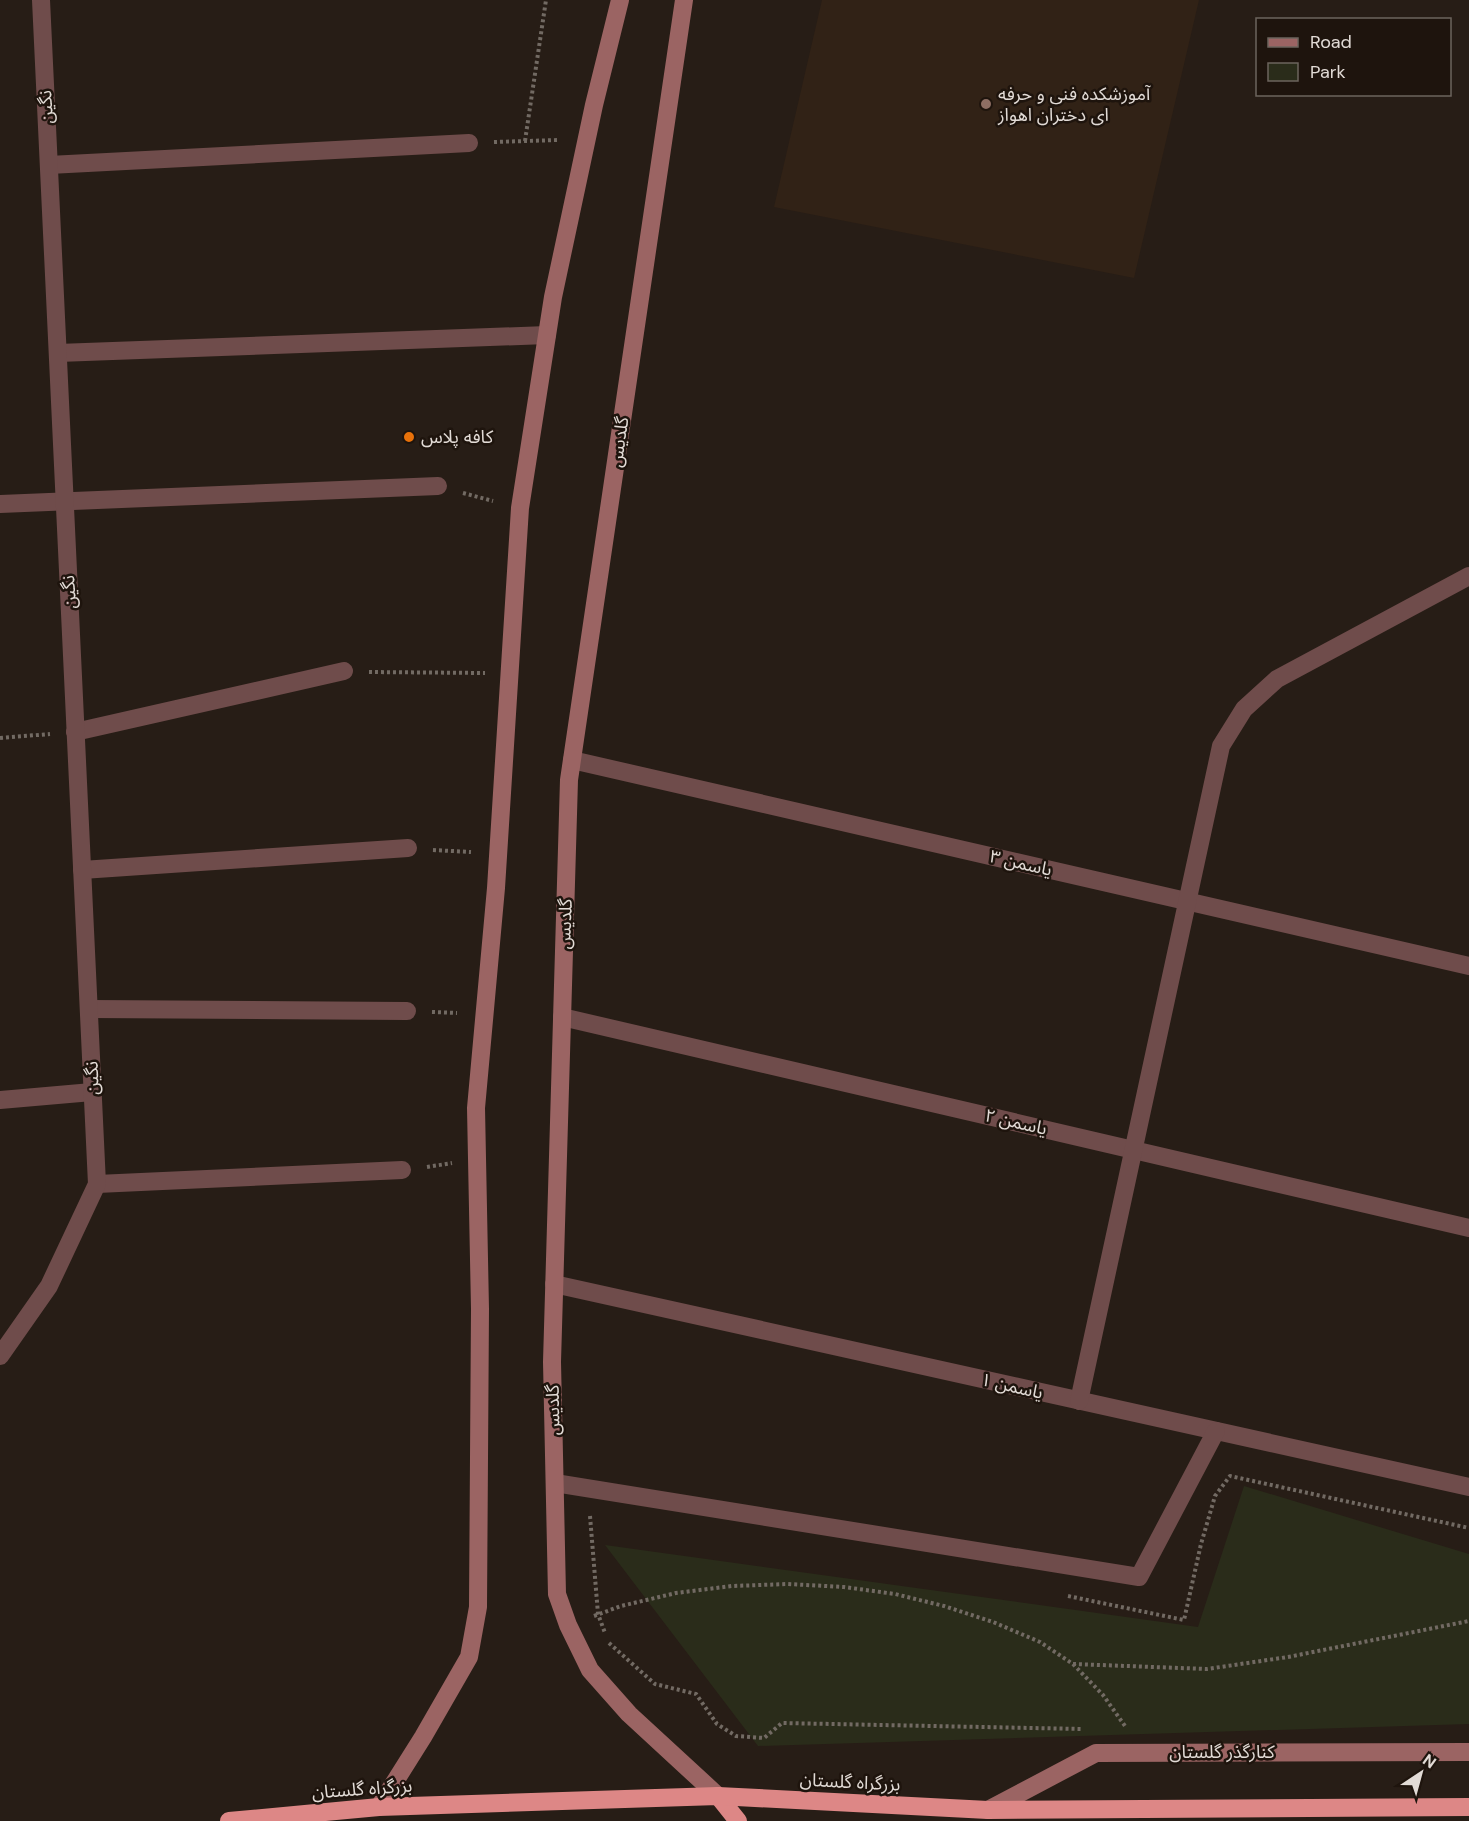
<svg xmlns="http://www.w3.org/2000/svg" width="1469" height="1821" viewBox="0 0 1469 1821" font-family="'DM Sans','Noto Sans Arabic',sans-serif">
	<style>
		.built { fill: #312216 }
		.green { fill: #2a2c1a }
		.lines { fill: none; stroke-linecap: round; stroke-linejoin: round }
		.path { stroke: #726a63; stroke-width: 4; stroke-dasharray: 3 3; stroke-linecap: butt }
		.street { stroke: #6f4c4b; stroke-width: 18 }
		.secondary { stroke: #9b6463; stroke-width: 18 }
		.highway { stroke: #dd8786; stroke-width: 18 }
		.education-dot { fill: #8d6e63; stroke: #1e140d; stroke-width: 2 }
		.food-dot { fill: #e8710a; stroke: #1e140d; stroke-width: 2 }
		.labels { text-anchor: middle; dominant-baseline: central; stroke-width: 5; stroke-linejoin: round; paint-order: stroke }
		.poi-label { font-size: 18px; fill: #e2dbd6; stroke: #1e140d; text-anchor: start }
		.street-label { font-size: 18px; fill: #e2dbd6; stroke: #1e140d }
	</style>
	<rect width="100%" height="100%" fill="#271d16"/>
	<polygon class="built" points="822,0 1199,0 1134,278 774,207"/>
	<polygon class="green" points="1244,1486 1469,1554 1469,1724 758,1746 605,1545 1198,1627"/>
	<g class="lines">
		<g class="path">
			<polyline points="525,141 546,0"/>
			<polyline points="494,142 558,140"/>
			<polyline points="463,493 493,501"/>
			<polyline points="369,672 485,673"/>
			<polyline points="0,738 50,734"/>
			<polyline points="433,850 471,852"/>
			<polyline points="432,1012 457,1013"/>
			<polyline points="427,1167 452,1163"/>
			<polyline points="590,1516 598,1614 605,1633"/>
			<polyline points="1068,1596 1184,1620 1201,1544 1215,1496 1230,1476 1469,1528"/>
			<polyline points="594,1616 621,1606 676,1593 732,1586 788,1584 844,1587 895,1594 944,1606 993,1622 1040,1642 1073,1664 1207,1669 1288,1657 1469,1621"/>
			<polyline points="609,1643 655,1684 696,1694 717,1724 736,1736 764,1738 782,1723 1082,1729"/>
			<polyline points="1073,1664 1103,1695 1125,1726"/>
		</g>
		<g class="street">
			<polyline points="49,165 469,143"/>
			<polyline points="58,353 547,335"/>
			<polyline points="0,504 438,486"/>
			<polyline points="75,732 344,671"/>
			<polyline points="572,760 1469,966"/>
			<polyline points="82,870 408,848"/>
			<polyline points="89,1009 407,1011"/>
			<polyline points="562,1017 1469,1228"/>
			<polyline points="0,1100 92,1092"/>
			<polyline points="97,1184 402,1170"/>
			<polyline points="554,1284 1469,1487"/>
			<polyline points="0,1356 49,1286 97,1184 41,0"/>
			<polyline points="1079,1401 1221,746 1244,709 1277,679 1469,576"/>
			<polyline points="555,1483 1139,1577 1216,1431"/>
		</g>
		<g class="secondary">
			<polyline points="684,0 569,780 552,1362 557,1594 568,1625 590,1670 629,1714 718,1796"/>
			<polyline points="379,1807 423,1737 469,1657 478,1607 480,1309 476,1108 496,888 520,508 553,297 594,105 620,0"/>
			<polyline points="988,1810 1096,1753 1469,1752"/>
		</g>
		<g class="highway">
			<polyline points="718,1796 738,1821"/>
			<polyline points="229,1821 379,1807 718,1796 988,1810 1469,1807"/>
		</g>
	</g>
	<circle class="education-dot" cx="986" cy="104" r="6"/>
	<circle class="food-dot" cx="409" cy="437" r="6"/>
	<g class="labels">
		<g class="poi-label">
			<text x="998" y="94">آموزشکده فنی و حرفه<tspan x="998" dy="21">ای دختران اهواز</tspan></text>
			<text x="421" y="437">کافه پلاس</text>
		</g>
		<g class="street-label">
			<text transform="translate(46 107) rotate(-93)">نگین</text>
			<text transform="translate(619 442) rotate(-82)">گلدیس</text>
			<text transform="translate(69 592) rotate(-93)">نگین</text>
			<text transform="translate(1021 863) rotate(13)">یاسمن ۳</text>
			<text transform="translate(565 924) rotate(-88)">گلدیس</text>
			<text transform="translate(92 1078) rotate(-92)">نگین</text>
			<text transform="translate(1016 1122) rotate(13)">یاسمن ۲</text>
			<text transform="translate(1012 1386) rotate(13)">یاسمن ۱</text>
			<text transform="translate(553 1410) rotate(-91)">گلدیس</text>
			<text x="1222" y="1752">کنارگذر گلستان</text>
			<text transform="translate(850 1782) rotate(3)">بزرگراه گلستان</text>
			<text transform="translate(362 1789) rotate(-4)">بزرگراه گلستان</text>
		</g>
	</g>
	<rect x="1256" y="18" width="195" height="78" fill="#1e140d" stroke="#6c645d" stroke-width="1.5"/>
	<rect x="1268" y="38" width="30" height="9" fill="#9b6463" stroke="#6c645d" stroke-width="1.5"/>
	<text x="1310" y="48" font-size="18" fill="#e2dbd6">Road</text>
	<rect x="1268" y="63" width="30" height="18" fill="#2a2c1a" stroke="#6c645d" stroke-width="1.5"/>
	<text x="1310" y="78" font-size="18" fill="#e2dbd6">Park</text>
	<g transform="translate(1421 1773) rotate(36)" stroke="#1e140d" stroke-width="4.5" paint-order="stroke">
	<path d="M0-4.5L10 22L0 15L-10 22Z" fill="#e2dbd6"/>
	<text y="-9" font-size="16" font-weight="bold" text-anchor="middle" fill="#e2dbd6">N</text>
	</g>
</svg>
